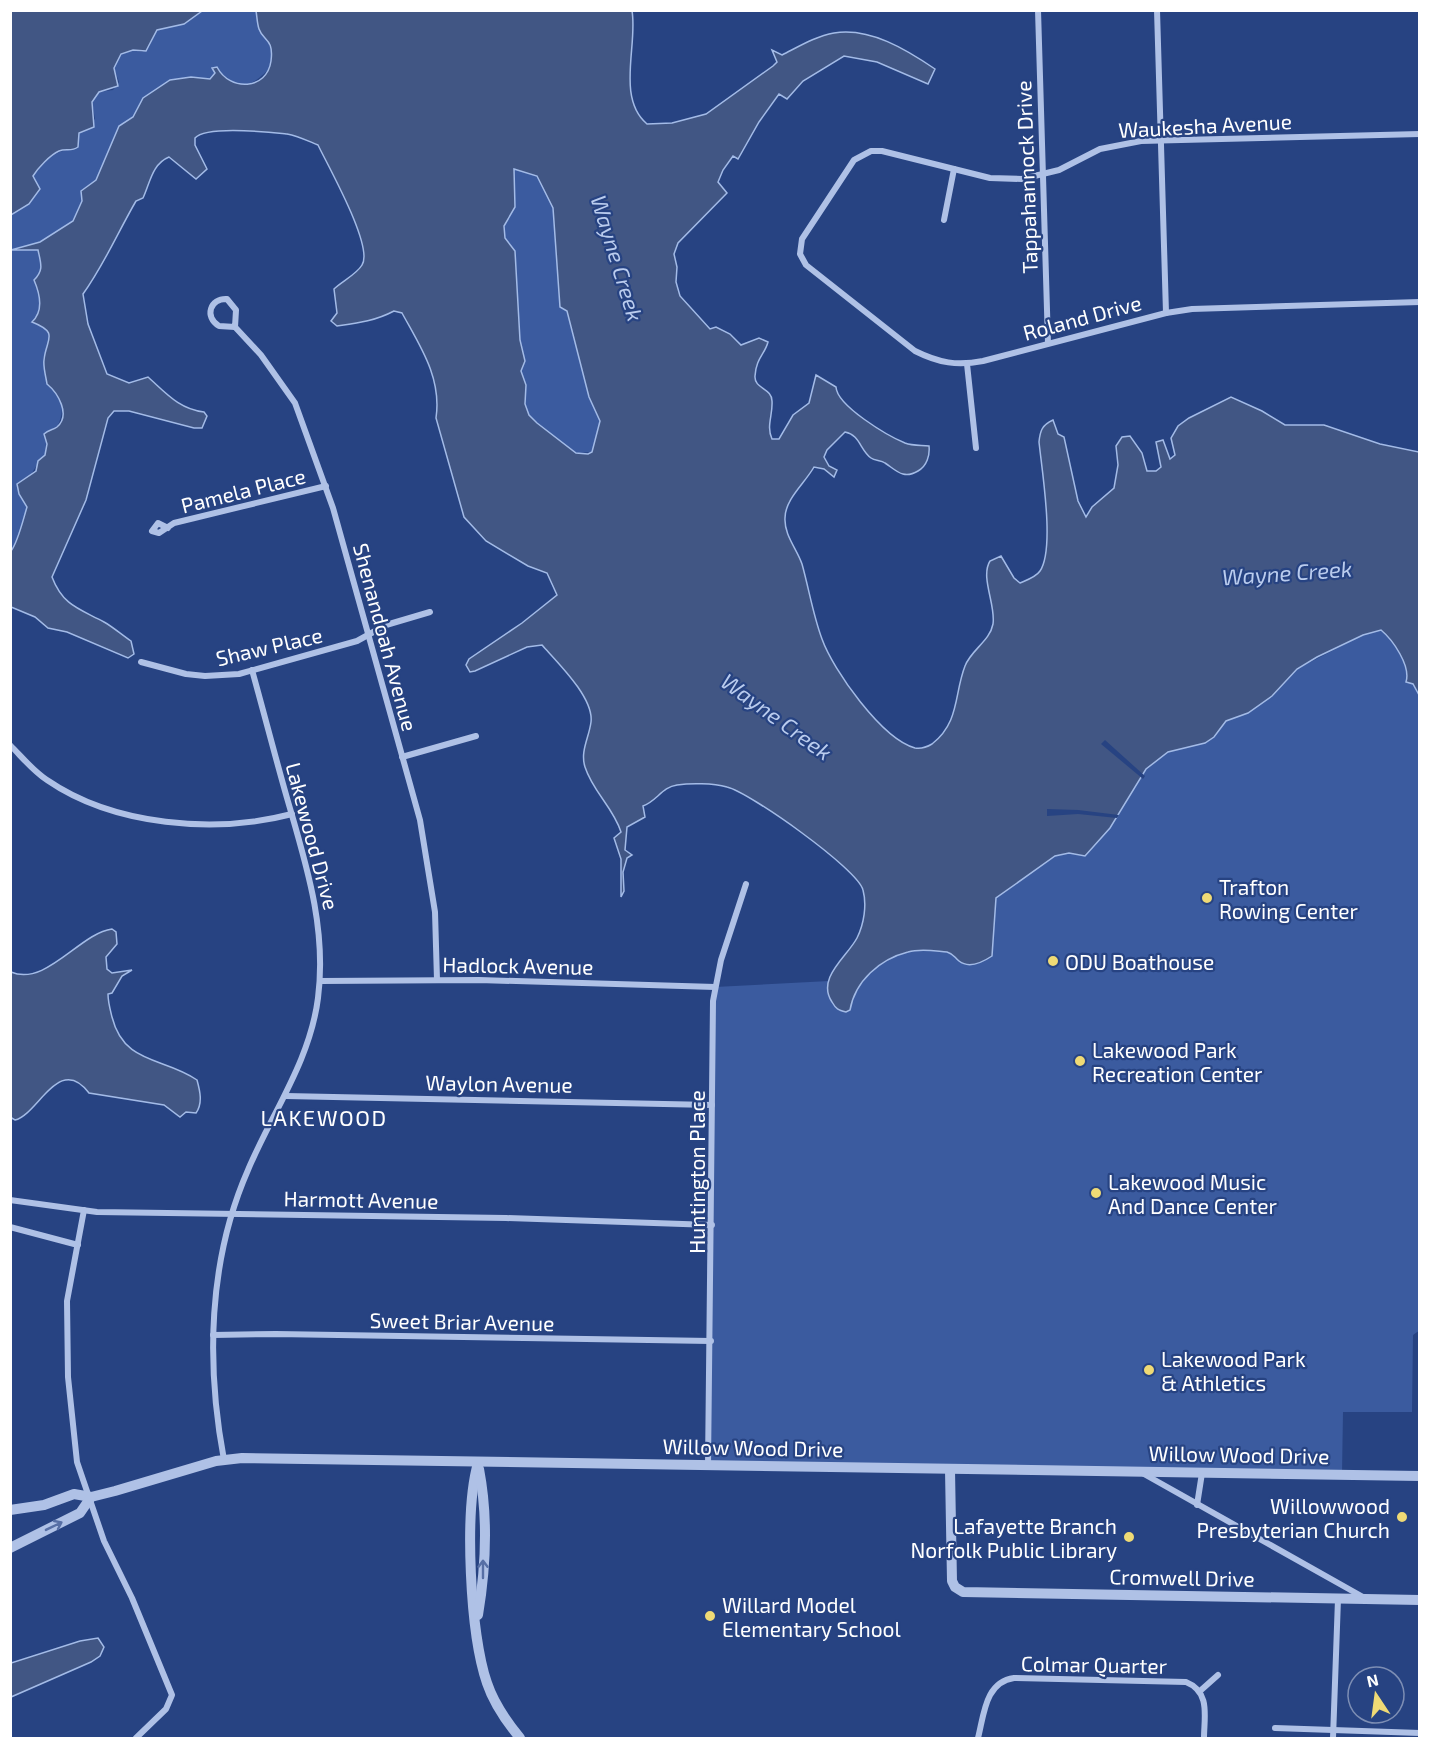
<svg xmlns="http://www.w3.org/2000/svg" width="1430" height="1749" viewBox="0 0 1430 1749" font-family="'Exo 2',sans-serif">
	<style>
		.green { fill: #3b5b9f }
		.water { fill: #415684; stroke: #a3bbe7; stroke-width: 1.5; fill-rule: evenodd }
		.pier { fill: #274382 }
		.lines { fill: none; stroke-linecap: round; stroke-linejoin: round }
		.minor { stroke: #afc1e6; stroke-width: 6 }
		.tertiary { stroke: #afc1e6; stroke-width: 10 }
		.oneway { stroke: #576fa5 }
		.poi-dot { fill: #efda75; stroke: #274382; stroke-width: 2 }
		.labels { text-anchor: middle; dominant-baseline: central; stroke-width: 4.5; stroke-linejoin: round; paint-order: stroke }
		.street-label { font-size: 21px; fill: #fff; stroke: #274382 }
		.poi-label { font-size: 21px; fill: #fff; stroke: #274382; text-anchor: start }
		.water-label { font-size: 22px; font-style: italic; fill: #baccee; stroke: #274382 }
		.neighbourhood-label { font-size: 22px; letter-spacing: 1.5px; fill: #fff; stroke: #274382 }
	</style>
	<rect width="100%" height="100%" fill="#274382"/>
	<g class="green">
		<path d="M 202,11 L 256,11 C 258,17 258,29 262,34 C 268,41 272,47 271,59 C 271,69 266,72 259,78 C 243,91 227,84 217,67 L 213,68 L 215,73 L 210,79 L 191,77 L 143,98 L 133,117 L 119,126 L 96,180 L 81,191 L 82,201 L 73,221 L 40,242 L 12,250 L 38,250 C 41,264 44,270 34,280 L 41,301 L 37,317 L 48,332 L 50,340 L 43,358 L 47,384 C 62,396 66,410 57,427 L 47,431 L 45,455 C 37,462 27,483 19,494 L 27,507 C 23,520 18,542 11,551 L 11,215 L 34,181 L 33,176 C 40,164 54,152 67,150 L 79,132 L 95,119 L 92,102 L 99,92 L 113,90 L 119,82 L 114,68 L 121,54 L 133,50 L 142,52 L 149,47 L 157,30 L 184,24 Z"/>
		<polygon points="514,169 537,176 553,208 560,306 567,311 589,397 600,421 592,452 576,453 537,423 529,415 525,404 526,385 521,371 525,361 520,340 515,251 505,238 504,226 515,207"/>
		<path d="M 1381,630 C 1396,641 1411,676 1420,695 L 1420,1330 L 1413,1335 L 1412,1412 L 1343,1412 L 1342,1474 L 708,1466 L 715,987 L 829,981 L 828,986 L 850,1010 C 855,981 881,958 909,952 C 930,947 969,955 992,956 L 996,898 L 1055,856 L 1069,853 L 1116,815 L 1146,769 L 1168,752 L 1205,743 L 1214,737 L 1226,721 L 1248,713 L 1272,696 L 1297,669 L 1363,635 Z"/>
	</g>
	<g class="water">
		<path d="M 11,10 L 202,11 L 184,24 L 157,30 L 146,51 L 133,50 L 121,54 L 114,68 L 118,86 L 99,92 L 92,102 L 94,127 L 79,133 L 78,147 C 71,152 66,148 59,151 C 50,155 38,168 33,176 L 40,189 L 29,204 L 11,215 Z"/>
		<path d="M 256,11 L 632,11 C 638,44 616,98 647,124 L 672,123 L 706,114 L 773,66 L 777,62 L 772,50 L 782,55 C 798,47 816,36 834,33 C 870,27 907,50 935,69 L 928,84 L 877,62 L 844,56 L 803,81 L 787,99 L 779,94 L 759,122 L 738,159 L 733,156 L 723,170 L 718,182 L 727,193 L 678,243 L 674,254 L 677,267 L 676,282 L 680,296 L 710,329 L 716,327 L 730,334 L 741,345 L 759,338 L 768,342 C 765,354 756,358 755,376 C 754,389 772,388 772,401 C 773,415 766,426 772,439 L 779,439 L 793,415 L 809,403 L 816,375 L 836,387 C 837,406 888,436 905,443 C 913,446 922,445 929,446 C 930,455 927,466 918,471 C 903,480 896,470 885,463 C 881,460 875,461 871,458 C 860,450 860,435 845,432 L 827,450 L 824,457 L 829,466 L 837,470 L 834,477 L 824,469 L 814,467 C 805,483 785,499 785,518 C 784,535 797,549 802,564 C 809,589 813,615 822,639 C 833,670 882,739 915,748 C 921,749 927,747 932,744 C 960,722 954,694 965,666 C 971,650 990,641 993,624 C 996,605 980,577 990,561 L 1001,556 L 1014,578 L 1020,583 C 1027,580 1036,577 1040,571 C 1055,549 1042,471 1039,442 C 1040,431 1042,425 1053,420 L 1058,434 L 1064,437 L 1078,501 L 1086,517 L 1092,507 L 1114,488 L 1118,465 L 1116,446 L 1122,437 L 1130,436 L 1142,453 L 1147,471 L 1156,471 L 1161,467 L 1156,442 L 1163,440 L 1170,459 L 1175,455 L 1171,438 L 1178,426 L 1189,418 L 1231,397 L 1262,411 L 1285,425 L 1324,425 L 1380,444 L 1419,452 L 1419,695 L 1413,684 L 1406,682 C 1411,666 1393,640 1381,630 L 1363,635 L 1317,657 L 1297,669 L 1272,696 L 1248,713 L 1226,721 L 1214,737 L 1205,743 L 1168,752 L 1146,769 L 1110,828 L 1085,856 L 1069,853 L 1055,856 L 996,898 L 992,956 C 983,962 969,969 959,961 C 954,957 954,954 947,952 C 935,951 921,948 908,952 C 880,959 855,981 850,1010 L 846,1012 C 838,1010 836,1009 832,1002 C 816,978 847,957 857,938 C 864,924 867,905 863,890 C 858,869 749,792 727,787 C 713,783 690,783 677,785 C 662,787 657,801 643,806 L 645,817 L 627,827 L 625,850 L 632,855 L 627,858 L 623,872 L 624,891 L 621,897 L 621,859 L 614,838 L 621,832 C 613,807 593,792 585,767 C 580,751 589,738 591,722 C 594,698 558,663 542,645 L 527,647 L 475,671 L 470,672 L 466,665 L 469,659 L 522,623 L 557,595 L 547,573 L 528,566 L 486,541 L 464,517 L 436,418 C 442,378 420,346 402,313 L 394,311 C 375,321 358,323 337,326 L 331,321 L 337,313 L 334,289 C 341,282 357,274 362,265 C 374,247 328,166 318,145 C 308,141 298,136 287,134 C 268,132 207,125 195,138 L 195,145 L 207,169 L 196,179 L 169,157 C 152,164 150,183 143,198 L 136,201 C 118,232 104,265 83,294 L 88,324 L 107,374 L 129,383 L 148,377 C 166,393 179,409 204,412 L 207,416 L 202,428 L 194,428 L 129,411 L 114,411 L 108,418 L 86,500 L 52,577 C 63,606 80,609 104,622 C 113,627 122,635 131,641 L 134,654 L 128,658 L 67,632 L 48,628 L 35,617 L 11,607 L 11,551 C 18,542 23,520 27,507 L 19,494 L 17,484 L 36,471 L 38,461 L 45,455 L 47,444 L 44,434 C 48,430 53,430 57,427 C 71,415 58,393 47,384 C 46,377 43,367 44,360 C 46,339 60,333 32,322 C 44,311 40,294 34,280 C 44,270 41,264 38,250 L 11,250 L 40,242 L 73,221 L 82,201 L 81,191 L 96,180 L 119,126 L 133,117 L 143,98 L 170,80 L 191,77 L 210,79 L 215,73 L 212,68 L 217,67 C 230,92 267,90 271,61 C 274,38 263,41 259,29 C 257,23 257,16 256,11 ZM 514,169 L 537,176 L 553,208 L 560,307 L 567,311 L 589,397 L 600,421 L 592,452 L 588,454 L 576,453 L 537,423 L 529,415 L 525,404 L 526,385 L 521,371 L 525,361 L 520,340 L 515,251 L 505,238 L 504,226 L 515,207 Z"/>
		<path d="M 112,929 L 116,932 L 117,944 L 106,957 L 107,969 L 112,973 L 132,970 L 122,976 L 112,993 L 108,994 C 108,1002 110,1009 112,1017 C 124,1065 164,1057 197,1080 C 200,1091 203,1103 196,1113 L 186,1112 L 180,1117 L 164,1105 L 89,1093 C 59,1053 38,1115 15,1120 L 10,1117 L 11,972 C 46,987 80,933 112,929 Z"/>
		<polygon points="98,1638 104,1647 100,1656 91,1662 11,1697 11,1663 80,1641"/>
	</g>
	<g class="pier">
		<polygon points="1105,740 1145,776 1143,779 1101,744"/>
		<polygon points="1047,809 1078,810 1119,815 1117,818 1078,814 1047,816"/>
	</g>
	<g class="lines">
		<g class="minor">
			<polyline points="1038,10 1048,343"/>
			<polyline points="1157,10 1166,313"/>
			<path d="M 1420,134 L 1141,141 L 1100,149 L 1059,170 L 1022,179 L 990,178 L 882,151 L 871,151 L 854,160 L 802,239 L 800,254 L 806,265 L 915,351 C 939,363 957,366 983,361 L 1166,313 L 1192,309 L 1420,302"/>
			<polyline points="944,220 954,169"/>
			<path d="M 227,299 L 236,310 L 235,327 L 219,326 C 204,317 210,298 227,299 Z"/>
			<polyline points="235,327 261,355 295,403 333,508 420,820 435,912 437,980"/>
			<polyline points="967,364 976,448"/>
			<polyline points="168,528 158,523 152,531 159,533 174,523 326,486"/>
			<polyline points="141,662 186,674 205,676 239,674 357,641 386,625 430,612"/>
			<path d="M 10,745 C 22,757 33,771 47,780 C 114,826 215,834 292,814"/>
			<polyline points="402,757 476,736"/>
			<polyline points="320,981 479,980 715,987"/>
			<polyline points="286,1096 712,1105"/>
			<polyline points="10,1200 97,1212 506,1218 712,1225"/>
			<polyline points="84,1210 67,1301 68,1377 77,1462 104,1541 132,1598 172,1695 166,1709 136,1738"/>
			<polyline points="10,1227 78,1245"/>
			<polyline points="213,1335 276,1334 711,1341"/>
			<path d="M 224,1460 C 206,1364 208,1261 248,1170 C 272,1113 310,1061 318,998 C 327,928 306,864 287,798 C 275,756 264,713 252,670"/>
			<polyline points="708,1466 713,1001 721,960 746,884"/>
			<polyline points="1144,1474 1363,1597"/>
			<polyline points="1197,1505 1202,1473"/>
			<polyline points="1200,1691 1218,1675"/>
			<polyline points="1275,1728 1420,1733"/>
			<path d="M 978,1738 C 984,1715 985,1682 1014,1678 L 1186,1682 C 1211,1692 1204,1717 1204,1738"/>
			<polyline points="1333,1738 1338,1599"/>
		</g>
		<g class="tertiary">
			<path d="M 478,1463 C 464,1512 470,1634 487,1683 C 494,1704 506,1721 520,1738"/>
			<polyline points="950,1470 952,1581 955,1587 963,1592 1420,1600"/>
			<polyline points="10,1510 44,1505 74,1494 91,1497 115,1491 216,1461 242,1458 1420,1476"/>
			<polyline points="10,1548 80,1513 91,1497"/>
			<path d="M 478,1615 C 486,1567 488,1516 479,1469"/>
		</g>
	</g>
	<defs><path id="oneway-shaft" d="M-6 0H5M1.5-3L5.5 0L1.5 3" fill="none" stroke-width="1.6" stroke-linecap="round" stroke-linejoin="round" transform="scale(1.5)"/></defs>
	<g class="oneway">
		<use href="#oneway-shaft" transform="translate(54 1526) rotate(-26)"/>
		<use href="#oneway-shaft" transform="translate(483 1569) rotate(-90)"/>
	</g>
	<g class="poi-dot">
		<circle cx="1207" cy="898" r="6"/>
		<circle cx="1053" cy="961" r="6"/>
		<circle cx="1080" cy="1061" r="6"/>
		<circle cx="1096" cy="1193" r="6"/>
		<circle cx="1149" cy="1370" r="6"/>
		<circle cx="1402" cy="1517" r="6"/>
		<circle cx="1129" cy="1537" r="6"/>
		<circle cx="710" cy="1616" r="6"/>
	</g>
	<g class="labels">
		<g class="street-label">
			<text transform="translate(1205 125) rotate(-3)">Waukesha Avenue</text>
			<text transform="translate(1026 177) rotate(-92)">Tappahannock Drive</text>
			<text transform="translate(1082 317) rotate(-15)">Roland Drive</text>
			<text transform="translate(243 490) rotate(-14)">Pamela Place</text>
			<text transform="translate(386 637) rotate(75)">Shenandoah Avenue</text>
			<text transform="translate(269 646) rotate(-13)">Shaw Place</text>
			<text transform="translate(313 836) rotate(75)">Lakewood Drive</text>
			<text transform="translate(518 965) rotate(1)">Hadlock Avenue</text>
			<text transform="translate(499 1083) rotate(1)">Waylon Avenue</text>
			<text transform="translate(696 1172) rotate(-90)">Huntington Place</text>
			<text transform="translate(361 1199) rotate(1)">Harmott Avenue</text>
			<text transform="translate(462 1321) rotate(1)">Sweet Briar Avenue</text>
			<text transform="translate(753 1447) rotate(1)">Willow Wood Drive</text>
			<text transform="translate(1239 1454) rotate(1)">Willow Wood Drive</text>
			<text transform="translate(1182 1577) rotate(1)">Cromwell Drive</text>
			<text transform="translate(1094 1664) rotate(1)">Colmar Quarter</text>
		</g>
		<g class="poi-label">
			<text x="1219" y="886">Trafton<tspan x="1219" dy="24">Rowing Center</tspan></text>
			<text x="1065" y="961">ODU Boathouse</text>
			<text x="1092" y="1049">Lakewood Park<tspan x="1092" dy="24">Recreation Center</tspan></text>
			<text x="1108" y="1181">Lakewood Music<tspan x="1108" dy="24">And Dance Center</tspan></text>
			<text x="1161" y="1358">Lakewood Park<tspan x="1161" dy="24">&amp; Athletics</tspan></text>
			<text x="1390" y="1505" text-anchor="end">Willowwood<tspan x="1390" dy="24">Presbyterian Church</tspan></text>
			<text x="1117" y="1525" text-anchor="end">Lafayette Branch<tspan x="1117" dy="24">Norfolk Public Library</tspan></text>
			<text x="722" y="1604">Willard Model<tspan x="722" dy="24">Elementary School</tspan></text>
		</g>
		<g class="water-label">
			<text transform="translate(618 258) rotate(73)">Wayne Creek</text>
			<text transform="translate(1287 572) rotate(-4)">Wayne Creek</text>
			<text transform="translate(777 716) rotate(36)">Wayne Creek</text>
		</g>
		<g class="neighbourhood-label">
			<text x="324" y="1117">LAKEWOOD</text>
		</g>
	</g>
	<rect width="1430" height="1749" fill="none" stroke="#ffffff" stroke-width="24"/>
	<g transform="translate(1376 1695) rotate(347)"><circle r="28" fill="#274382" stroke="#7d8eb4" stroke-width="1.5"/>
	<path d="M0-4.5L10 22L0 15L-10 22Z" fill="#efda75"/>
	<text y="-9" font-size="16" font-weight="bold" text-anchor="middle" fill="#ffffff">N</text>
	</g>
</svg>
